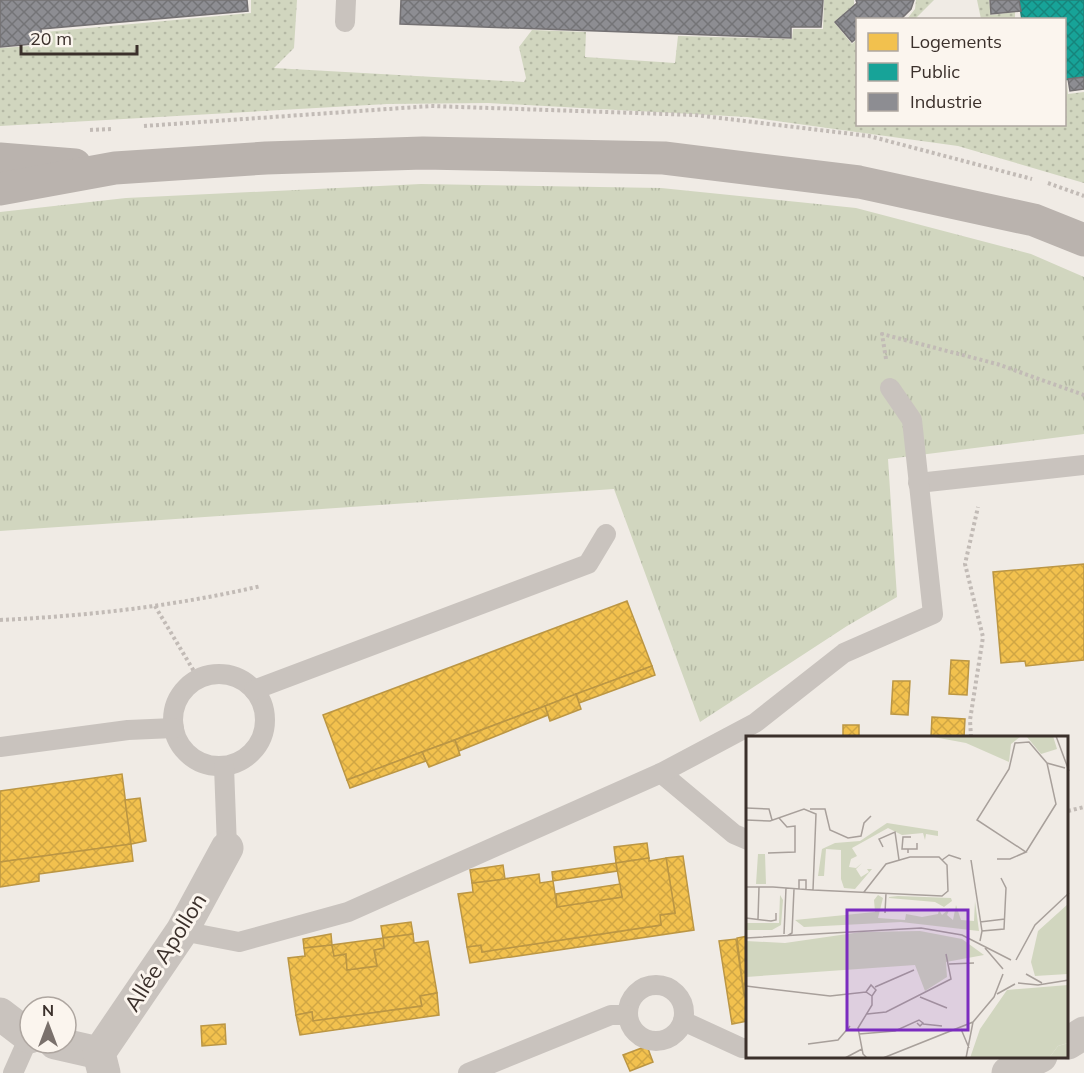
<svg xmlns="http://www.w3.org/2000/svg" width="1084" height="1073" viewBox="0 0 1084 1073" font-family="Mulish,sans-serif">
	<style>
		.grass { fill: url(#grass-tufts) }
		.garden { fill: url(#garden-dots) }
		.homes { fill: url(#homes-cross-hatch); stroke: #bb9644; stroke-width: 1.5 }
		.public { fill: url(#public-cross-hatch); stroke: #228077; stroke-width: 1.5 }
		.industry { fill: url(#industry-cross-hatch); stroke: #747173; stroke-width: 1.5 }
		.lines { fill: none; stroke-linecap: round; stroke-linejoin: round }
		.path { stroke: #c2bbb6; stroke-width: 4; stroke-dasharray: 3 3; stroke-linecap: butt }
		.service { stroke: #c9c3be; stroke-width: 20 }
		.minor { stroke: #c9c3be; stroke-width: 33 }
		.tertiary { stroke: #c9c3be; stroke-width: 33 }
		.secondary { stroke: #bab3ae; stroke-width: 33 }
		.labels { text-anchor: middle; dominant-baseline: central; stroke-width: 6; stroke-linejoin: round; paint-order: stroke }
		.street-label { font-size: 22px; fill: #3b302b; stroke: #fbf5ee }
		.inset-road { fill: none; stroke: #a8a09b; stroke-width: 1.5 }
		.view { fill: #7b2cbf; fill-opacity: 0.15; stroke: #7b2cbf; stroke-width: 3 }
		.inset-edge { fill: none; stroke: #3b302b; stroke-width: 3 }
	</style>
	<defs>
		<pattern id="grass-tufts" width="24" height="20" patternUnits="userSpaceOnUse" patternTransform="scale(1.5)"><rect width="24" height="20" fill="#d1d6bf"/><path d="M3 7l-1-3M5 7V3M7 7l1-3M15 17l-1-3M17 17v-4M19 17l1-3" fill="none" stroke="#b4b8a4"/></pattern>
		<pattern id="garden-dots" width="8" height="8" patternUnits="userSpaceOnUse" patternTransform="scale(1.5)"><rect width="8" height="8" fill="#d1d6bf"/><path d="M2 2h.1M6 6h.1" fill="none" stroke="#b4b8a4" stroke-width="1.8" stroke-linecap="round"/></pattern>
		<pattern id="homes-cross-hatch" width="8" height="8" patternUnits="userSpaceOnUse" patternTransform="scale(1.5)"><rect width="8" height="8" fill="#f2c14e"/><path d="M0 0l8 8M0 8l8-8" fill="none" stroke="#d0a644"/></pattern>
		<pattern id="public-cross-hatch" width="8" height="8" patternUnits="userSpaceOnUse" patternTransform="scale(1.5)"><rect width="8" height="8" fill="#17a398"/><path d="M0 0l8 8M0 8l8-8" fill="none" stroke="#16857c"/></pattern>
		<pattern id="industry-cross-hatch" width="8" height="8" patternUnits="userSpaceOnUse" patternTransform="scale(1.5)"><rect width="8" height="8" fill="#8d8d92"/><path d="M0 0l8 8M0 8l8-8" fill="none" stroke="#747477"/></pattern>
	</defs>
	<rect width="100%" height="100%" fill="#f0ebe5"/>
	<polygon class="grass" points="421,184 661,188 856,208 1031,254 1084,277 1084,434 888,459 897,597 847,626 700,722 614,489 0,531 0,212 126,198"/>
	<g class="garden">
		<polygon points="251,0 297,0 294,48 274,68 524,82 526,78 519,47 532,30 586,32 585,57 675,63 678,36 792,39 793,29 823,29 824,0 854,0 854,5 834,22 852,44 857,39 858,124 1064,124 1067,83 1068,94 1084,92 1084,183 958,146 747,117 488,103 387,104 0,126 0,48 46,45 45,32 251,13"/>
		<polygon points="916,0 934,0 915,19 907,19 915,9"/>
		<polygon points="977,0 989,0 991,15 1015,12 1015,19 981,19"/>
	</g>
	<g class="homes">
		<polygon points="1084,564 1084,660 1026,666 1025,661 1001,663 993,572"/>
		<polygon points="627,601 652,666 347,780 323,715"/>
		<polygon points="951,660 969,661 967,695 949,694"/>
		<polygon points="652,666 655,675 579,703 576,694"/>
		<polygon points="893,681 910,681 908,715 891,714"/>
		<polygon points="576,694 581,709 550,721 545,706"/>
		<polygon points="545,706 548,715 459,751 455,740"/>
		<polygon points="932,717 965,719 964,737 931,737"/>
		<rect x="843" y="725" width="16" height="12"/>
		<polygon points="455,740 460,755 429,767 422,752"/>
		<polygon points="422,752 426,761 350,788 347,780"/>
		<polygon points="122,774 131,844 0,862 0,791"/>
		<polygon points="140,798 146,841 131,844 125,800"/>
		<polygon points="647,843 649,858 616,863 614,847"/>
		<polygon points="131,844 133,861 39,874 39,881 0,887 0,862"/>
		<polygon points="683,856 694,930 470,963 467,947 481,945 482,952 661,925 660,915 675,913 666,858"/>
		<polygon points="649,858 649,861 666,858 675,913 660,915 661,925 482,952 481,945 467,947 458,894 473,892 472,883 539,874 540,883 553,881 557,907 622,897 616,863"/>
		<polygon points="616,863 617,871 553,881 552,872"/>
		<polygon points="503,865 505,879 472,883 470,870"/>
		<polygon points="620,884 622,897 557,907 556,894"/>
		<polygon points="411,922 413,934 383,938 381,926"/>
		<polygon points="331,934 332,945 304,948 303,939"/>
		<polygon points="413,934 414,943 428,941 437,993 420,996 422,1006 313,1021 312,1012 296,1015 288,958 305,956 304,948 332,945 334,956 346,954 347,970 377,966 374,950 384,948 383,938"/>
		<polygon points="748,936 748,994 744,995 737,938"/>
		<polygon points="383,938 384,948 374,950 377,966 347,970 346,954 334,956 332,945"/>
		<polygon points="736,939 744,995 748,994 748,1021 732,1024 719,941"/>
		<polygon points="437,993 439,1015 300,1035 296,1015 312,1012 313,1021 422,1006 420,996"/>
		<polygon points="225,1024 226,1044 202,1046 201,1026"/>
		<polygon points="647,1046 653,1062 630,1071 623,1055"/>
	</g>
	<polygon class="public" points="1019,0 1084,0 1084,77 1064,80 1064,20 1022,20"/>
	<g class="industry">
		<polygon points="0,0 247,0 248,11 41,29 43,43 0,47"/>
		<polygon points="401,0 823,0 821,27 791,27 791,38 400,24"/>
		<polygon points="856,0 914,0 911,9 900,20 858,20 858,37 852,42 835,22 857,3"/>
		<polygon points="990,0 1019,0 1021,11 991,14"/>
		<polygon points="1084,77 1084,89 1070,91 1068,79"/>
	</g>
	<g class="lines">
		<g class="path">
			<polyline points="144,126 431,106 695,115 869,136 1032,179"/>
			<polyline points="90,130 113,129"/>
			<polyline points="1048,183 1084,196"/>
			<polyline points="886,359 882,334 997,364 1084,395"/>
			<polyline points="155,606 198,678"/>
			<path d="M 0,620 C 88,616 175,606 261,586"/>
			<polyline points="971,737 970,720 983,637 965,564 978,507"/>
			<polyline points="1068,811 1084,807"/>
		</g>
		<g class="service">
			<polyline points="345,22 346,0"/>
			<polyline points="918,483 1084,465"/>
			<circle cx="219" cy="720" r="46"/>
			<polyline points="254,690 588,564 606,534"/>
			<polyline points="0,747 128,730 174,728"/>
			<polyline points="224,766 227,848"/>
			<polyline points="661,773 734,834 748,840"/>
			<polyline points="182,931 239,942 348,912 661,773 755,723 844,653 933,614 912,420 890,388"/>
			<circle cx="656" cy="1013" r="28"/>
			<polyline points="683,1021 742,1048 748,1048"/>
			<polyline points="13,1073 29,1037"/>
			<polyline points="468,1073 611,1015 627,1015"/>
		</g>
		<g class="minor">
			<polyline points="0,1014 30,1037"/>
			<polyline points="55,1043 99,1053"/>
			<polyline points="104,1073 99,1053 182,931 227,848"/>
		</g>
		<g class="tertiary">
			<polyline points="1068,1043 1084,1033"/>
			<polyline points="1008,1073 1041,1056"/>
		</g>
		<g class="secondary">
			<polyline points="0,159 75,165"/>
			<polyline points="0,189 115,168 266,158 423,153 664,158 859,182 1034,220 1084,240"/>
		</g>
	</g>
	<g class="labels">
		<g class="street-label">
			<text transform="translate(165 952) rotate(-58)">Allée Apollon</text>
		</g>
	</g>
	<g transform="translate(746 736)">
		<rect width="322" height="322" fill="#f0ebe5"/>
		<path d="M 174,195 L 216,203 L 238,219 L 200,226 L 201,241 L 179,255 L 169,229 L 0,241 L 0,205 L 39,207 L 115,196 ZM 322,307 L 322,322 L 303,322 L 312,310 Z" fill="#d1d6bf"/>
		<path d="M 182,0 L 307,0 L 311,13 L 295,18 L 281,1 L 274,1 L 265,8 L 263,26 L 220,7 ZM 322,168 L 322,238 L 289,240 L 285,226 L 292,195 ZM 322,249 L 322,307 L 312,310 L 303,322 L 224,322 L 234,293 L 261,254 Z" fill="#d1d6bf"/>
		<path d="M 141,87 L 192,95 L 192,100 L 180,98 L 179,104 L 177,97 L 156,99 L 142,92 L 106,112 L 111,120 L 105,123 L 103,131 L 110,132 L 116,127 L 110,133 L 115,141 L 123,136 L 121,133 L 126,133 L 109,153 L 98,152 L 95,143 L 95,114 L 80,113 L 78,140 L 72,140 L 76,113 L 89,107 L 114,105 ZM 12,118 L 19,118 L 20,148 L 10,148 ZM 34,159 L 37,164 L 35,189 L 26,194 L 0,194 L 0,187 L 33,187 ZM 132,159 L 137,162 L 132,182 L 159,184 L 160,178 L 176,181 L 192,178 L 193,174 L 196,179 L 204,172 L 201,179 L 207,184 L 210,169 L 215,184 L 228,185 L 229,165 L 233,195 L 155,186 L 58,191 L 49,184 L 129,176 L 128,164 ZM 152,160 L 205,162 L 206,165 L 198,171 L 189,166 L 143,162 L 142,166 L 143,161 Z" fill="#d1d6bf"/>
		<path class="inset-road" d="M 310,0 L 323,35M 0,72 L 23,73 L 26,84M 64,73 L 79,73 L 84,94 L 102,102 L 115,100 L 118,87 L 125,80M 0,84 L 24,85 L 58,73 L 70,78 L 67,154M 137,111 L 133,103 L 149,96 L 153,124M 162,113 L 156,113 L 157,101 L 165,101M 280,116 L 310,68 L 301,27M 22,117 L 49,116 L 49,90 L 41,91 L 33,82M 162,117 L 162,113 L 171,113 L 171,107M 251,123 L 264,123 L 280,116 L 231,84 L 263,33 L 269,7 L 283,6 L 301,27 L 319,32M 196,124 L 203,119 L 215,123M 225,124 L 236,195M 0,151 L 27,151 L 67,154 L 196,160 L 202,155 L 201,129 L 193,121 L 164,121 L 140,128 L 118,156M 53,153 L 53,144 L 60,144 L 60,154M 139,177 L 140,157M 0,182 L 25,185 L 30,184 L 30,177M 12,183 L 13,151M 234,186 L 259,183M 38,198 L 40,152M 41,200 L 46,197 L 48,153M 0,202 L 175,192 L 216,199 L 265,224M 234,205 L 236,195 L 258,193 L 260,152 L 255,142M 239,212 L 257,233M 270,224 L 289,189 L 323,157M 203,228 L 228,227M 280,238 L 296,247M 272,247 L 292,249 L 323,244M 0,250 L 84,260 L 120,256 L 126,260 L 130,254 L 125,249 L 120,256M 129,251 L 168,234M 251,258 L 269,248M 174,261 L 201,272M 121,278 L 140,276 L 205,243 L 200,218M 177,288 L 196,290M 215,293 L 223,312M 113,298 L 149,295 L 173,284 L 177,287 L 174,290 L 171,287M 62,308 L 92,304 L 104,290M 99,322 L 116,313M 121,322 L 117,318 L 112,292 L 126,269 L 126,260M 137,322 L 227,286 L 248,261 L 257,238M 220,322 L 227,286"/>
		<path class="view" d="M 101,174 L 222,174 L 222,294 L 101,294 Z"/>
		<rect width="322" height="322" class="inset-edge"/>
	</g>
	<rect x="856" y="18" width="210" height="108" fill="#fbf5ee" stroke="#aea6a0" stroke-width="1.5"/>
	<rect x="868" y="33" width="30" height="18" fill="#f2c14e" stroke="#aea6a0" stroke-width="1.5"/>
	<text x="910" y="48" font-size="18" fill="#3b302b">Logements</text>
	<rect x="868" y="63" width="30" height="18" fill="#17a398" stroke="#aea6a0" stroke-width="1.5"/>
	<text x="910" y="78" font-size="18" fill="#3b302b">Public</text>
	<rect x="868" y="93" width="30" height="18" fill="#8d8d92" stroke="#aea6a0" stroke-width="1.5"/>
	<text x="910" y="108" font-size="18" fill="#3b302b">Industrie</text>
	<g transform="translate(48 1025)"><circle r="28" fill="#fbf5ee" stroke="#aea6a0" stroke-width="1.5"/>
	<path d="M0-4.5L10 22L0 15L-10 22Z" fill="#7a716c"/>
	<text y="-9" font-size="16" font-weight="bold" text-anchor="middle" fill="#3b302b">N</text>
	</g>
	<path d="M21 45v9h116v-9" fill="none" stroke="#3b302b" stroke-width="3"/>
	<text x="30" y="45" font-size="18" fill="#3b302b" stroke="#fbf5ee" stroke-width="4.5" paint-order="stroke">20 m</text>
</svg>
